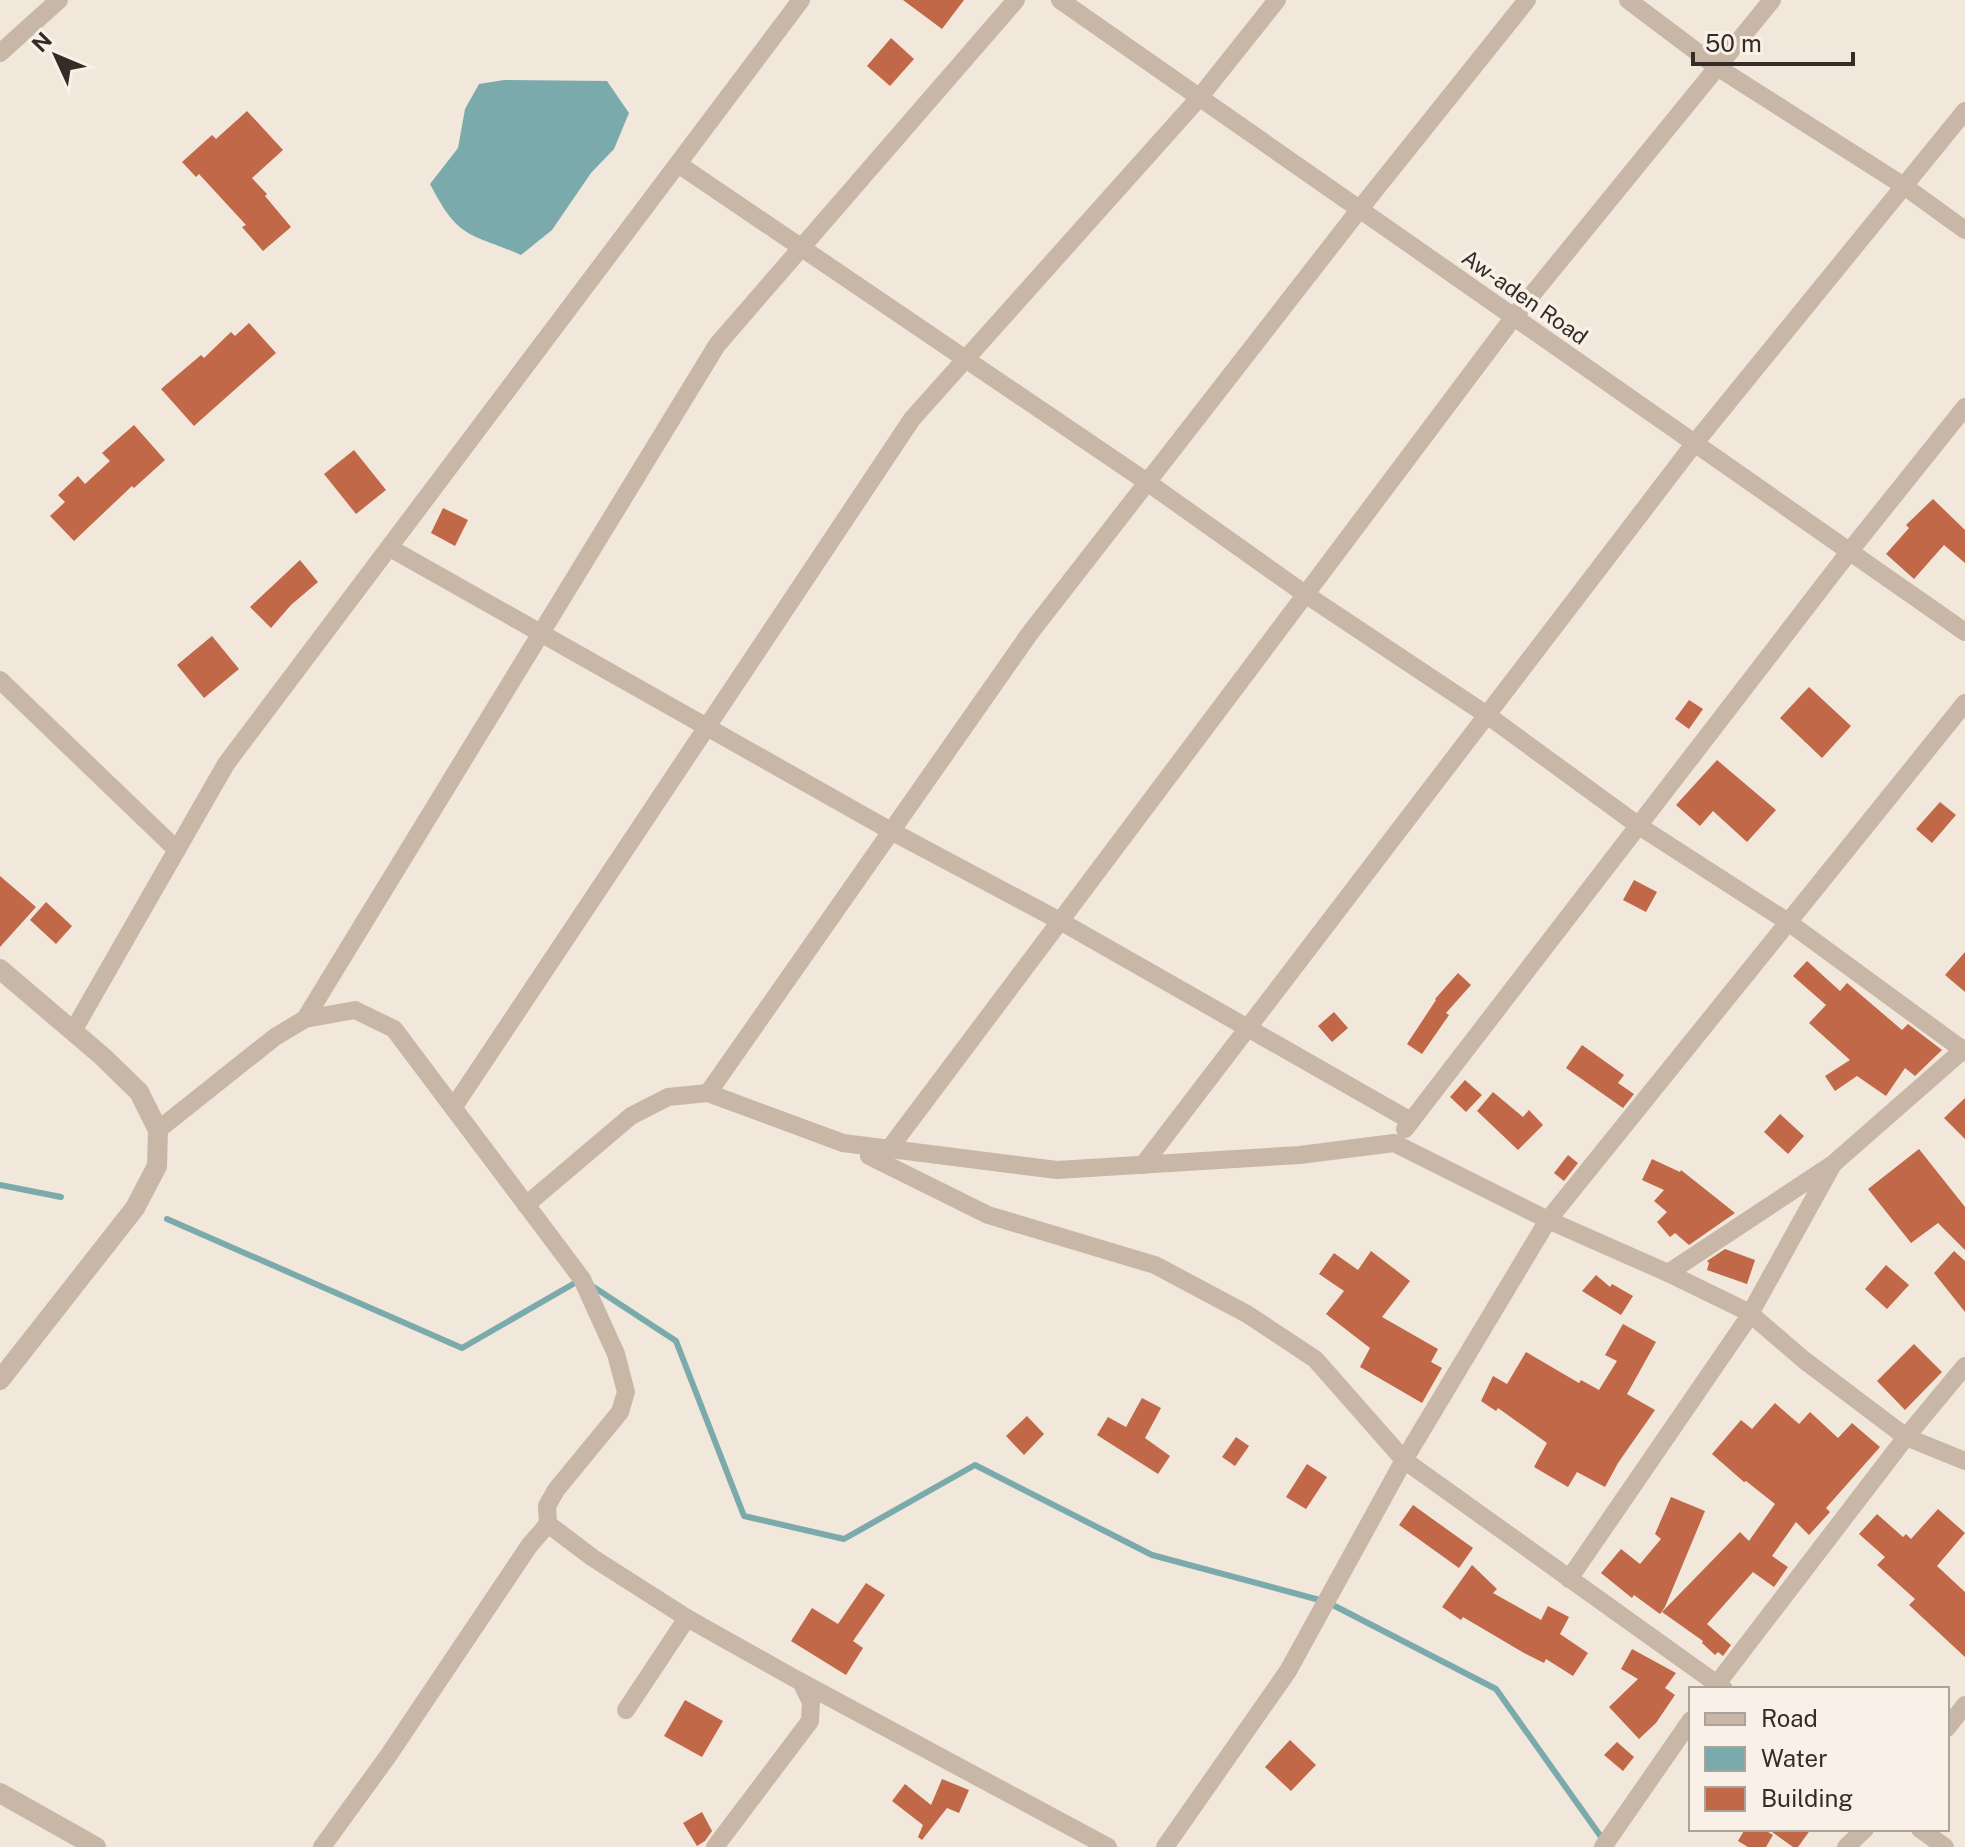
<svg xmlns="http://www.w3.org/2000/svg" width="1965" height="1847" viewBox="0 0 1965 1847" font-family="'Public Sans',sans-serif">
	<style>
		.water { fill: #7baaad }
		.lines { fill: none; stroke-linecap: round; stroke-linejoin: round }
		.stream { stroke: #7baaad; stroke-width: 6 }
		.building { fill: #c16848 }
		.minor { stroke: #c8b7a7; stroke-width: 18 }
		.tertiary { stroke: #c8b7a7; stroke-width: 20 }
		.labels { text-anchor: middle; dominant-baseline: central; stroke-width: 7; stroke-linejoin: round; paint-order: stroke }
		.street-label { font-size: 22px; fill: #352c27; stroke: #f9f1e7 }
	</style>
	<rect width="100%" height="100%" fill="#f1e7db"/>
	<path class="water" d="M 504,80 L 607,81 L 629,113 L 614,149 L 591,173 L 552,230 L 521,255 C 468,232 459,240 430,184 L 458,148 L 465,109 L 479,84 Z"/>
	<g class="lines">
		<g class="stream">
			<polyline points="0,1185 61,1197"/>
			<polyline points="167,1219 462,1348 580,1280"/>
			<polyline points="589,1284 676,1341 744,1516 844,1539 975,1465 1152,1555 1327,1602 1496,1689 1604,1841"/>
		</g>
	</g>
	<g class="building">
		<polygon points="903,0 964,0 942,29"/>
		<polygon points="891,38 914,59 890,86 867,66"/>
		<polygon points="247,111 283,150 252,178 267,194 265,196 291,227 263,251 242,227 246,225 199,174 196,177 182,162 212,135 216,139"/>
		<polygon points="249,323 276,353 194,426 161,389 201,355 204,358 231,332 235,336"/>
		<polygon points="134,425 165,460 134,488 132,486 74,541 50,516 65,502 58,495 78,476 85,484 110,461 102,453"/>
		<polygon points="354,450 386,490 356,514 324,474"/>
		<polygon points="1933,499 1965,530 1965,563 1944,545 1914,579 1886,554 1909,528 1906,525"/>
		<polygon points="443,508 468,520 455,546 431,533"/>
		<polygon points="300,560 318,582 291,605 271,628 250,607"/>
		<polygon points="212,636 239,669 204,698 177,665"/>
		<polygon points="1809,687 1851,726 1822,758 1780,718"/>
		<polygon points="1689,700 1703,709 1689,729 1675,719"/>
		<polygon points="1717,760 1776,810 1747,842 1713,811 1700,826 1676,805"/>
		<polygon points="1940,802 1956,815 1932,843 1916,829"/>
		<polygon points="0,876 36,907 0,947"/>
		<polygon points="1634,880 1657,892 1646,912 1623,900"/>
		<polygon points="46,902 72,926 56,944 30,920"/>
		<polygon points="1965,952 1965,992 1945,975"/>
		<polygon points="1807,961 1840,991 1847,983 1902,1030 1908,1024 1942,1050 1915,1076 1905,1068 1886,1096 1857,1076 1835,1091 1825,1076 1850,1060 1809,1023 1826,1005 1793,976"/>
		<polygon points="1458,973 1471,985 1446,1013 1449,1015 1422,1054 1407,1044 1436,1000 1435,999"/>
		<polygon points="1334,1012 1348,1028 1332,1042 1318,1026"/>
		<polygon points="1582,1045 1624,1075 1618,1083 1634,1094 1623,1108 1566,1068"/>
		<polygon points="1465,1080 1482,1095 1466,1112 1450,1097"/>
		<polygon points="1493,1092 1523,1117 1529,1110 1543,1125 1518,1150 1477,1111"/>
		<polygon points="1965,1098 1965,1139 1944,1118"/>
		<polygon points="1780,1114 1804,1136 1788,1154 1764,1132"/>
		<polygon points="1919,1149 1965,1207 1965,1250 1938,1223 1911,1243 1868,1189"/>
		<polygon points="1568,1155 1578,1163 1564,1181 1554,1173"/>
		<polygon points="1652,1159 1680,1172 1681,1170 1735,1213 1689,1245 1675,1233 1670,1237 1657,1222 1667,1212 1654,1201 1664,1190 1642,1180"/>
		<polygon points="1725,1249 1755,1260 1747,1284 1707,1270 1709,1263 1707,1261"/>
		<polygon points="1371,1251 1410,1281 1382,1317 1438,1349 1431,1362 1442,1368 1422,1403 1360,1367 1370,1348 1326,1314 1344,1291 1319,1274 1334,1253 1358,1270"/>
		<polygon points="1954,1251 1965,1261 1965,1312 1934,1273"/>
		<polygon points="1886,1265 1909,1285 1887,1309 1865,1289"/>
		<polygon points="1596,1275 1610,1287 1612,1284 1633,1296 1621,1315 1582,1291"/>
		<polygon points="1623,1324 1656,1342 1627,1394 1655,1410 1618,1463 1605,1487 1577,1472 1568,1487 1534,1467 1547,1443 1498,1408 1496,1411 1481,1401 1493,1376 1507,1384 1526,1352 1579,1383 1581,1380 1599,1390 1617,1361 1605,1355"/>
		<polygon points="1914,1344 1942,1372 1905,1410 1877,1381"/>
		<polygon points="1142,1398 1161,1408 1145,1438 1170,1456 1158,1474 1097,1435 1108,1417 1126,1427"/>
		<polygon points="1775,1403 1799,1424 1810,1412 1838,1438 1852,1423 1880,1447 1826,1508 1830,1512 1809,1535 1796,1522 1772,1556 1788,1567 1774,1587 1753,1572 1707,1624 1731,1645 1723,1656 1718,1652 1715,1655 1702,1643 1703,1641 1662,1612 1740,1532 1749,1541 1775,1504 1746,1481 1744,1482 1712,1454 1741,1420 1752,1429"/>
		<polygon points="1027,1416 1044,1434 1024,1455 1006,1436"/>
		<polygon points="1236,1437 1249,1446 1235,1466 1222,1457"/>
		<polygon points="1307,1464 1327,1477 1306,1509 1286,1497"/>
		<polygon points="1671,1497 1705,1511 1665,1607 1660,1614 1634,1595 1632,1598 1601,1573 1621,1549 1640,1564 1661,1539 1655,1534"/>
		<polygon points="1413,1505 1473,1548 1459,1568 1399,1525"/>
		<polygon points="1938,1509 1965,1533 1937,1566 1965,1592 1965,1657 1909,1605 1915,1599 1877,1565 1885,1557 1859,1534 1877,1514 1903,1537 1906,1534 1911,1539"/>
		<polygon points="1472,1565 1497,1589 1493,1593 1541,1620 1548,1606 1569,1617 1560,1634 1588,1653 1573,1676 1546,1659 1544,1663 1524,1653 1463,1617 1461,1620 1442,1607"/>
		<polygon points="866,1583 885,1595 853,1641 863,1648 846,1675 791,1641 812,1608 838,1624"/>
		<polygon points="1632,1649 1676,1673 1665,1688 1675,1695 1656,1723 1639,1739 1609,1707 1638,1679 1621,1669"/>
		<polygon points="685,1700 723,1721 702,1757 664,1736"/>
		<polygon points="1290,1740 1316,1765 1291,1791 1265,1767"/>
		<polygon points="1617,1742 1634,1757 1623,1771 1604,1755"/>
		<polygon points="942,1779 969,1790 959,1813 947,1808 922,1840 918,1837 923,1825 892,1801 905,1784 931,1805"/>
		<polygon points="702,1812 712,1831 705,1841 697,1846 683,1823"/>
		<polygon points="1745,1829 1763,1829 1773,1835 1766,1847 1748,1847 1738,1841"/>
		<polygon points="1768,1829 1811,1829 1798,1847 1793,1847"/>
	</g>
	<g class="lines">
		<g class="minor">
			<polyline points="1060,0 1965,632"/>
			<polyline points="1628,0 1717,67 1904,186 1965,230"/>
			<polyline points="0,53 59,0"/>
			<polyline points="678,164 1147,482 1305,594 1487,715 1639,826 1788,922 1963,1050 1965,1048"/>
			<polyline points="390,548 891,831 1060,921 1411,1121"/>
			<polyline points="0,680 177,850"/>
			<polyline points="305,1019 717,345 1016,0"/>
			<polyline points="73,1031 226,764 801,0"/>
			<polyline points="708,1093 1030,633 1359,210 1527,0"/>
			<polyline points="453,1108 912,419 1199,98 1277,0"/>
			<polyline points="1405,1129 1849,552 1965,407"/>
			<polyline points="158,1130 275,1037 305,1019 355,1010 394,1029 582,1279 616,1354 626,1392 620,1412 556,1490 547,1506 548,1524 593,1558 687,1618 801,1682 811,1702 810,1721 715,1847"/>
			<polyline points="869,1156 988,1215 1155,1265 1247,1314 1315,1359 1404,1460 1724,1689"/>
			<polyline points="880,1161 1513,318 1772,0"/>
			<polyline points="1143,1165 1694,444 1965,111"/>
			<polyline points="526,1205 631,1116 668,1097 708,1093 843,1143 1057,1170 1300,1155 1394,1143 1548,1220 1668,1273 1833,1164 1963,1050 1965,1052"/>
			<polyline points="1668,1273 1748,1312 1804,1360 1906,1437 1965,1461"/>
			<polyline points="1569,1579 1746,1321 1832,1166"/>
			<polyline points="801,1682 1108,1847"/>
			<polyline points="1713,1689 1906,1437 1965,1366"/>
			<polyline points="626,1710 687,1618"/>
			<polyline points="1947,1728 1965,1705"/>
			<polyline points="1920,1829 1945,1847"/>
			<polyline points="322,1847 388,1756 529,1546 548,1524"/>
			<polyline points="1165,1847 1288,1671 1404,1460 1548,1220 1965,703"/>
			<polyline points="1603,1847 1691,1720"/>
			<polyline points="1846,1847 1865,1829"/>
		</g>
		<g class="tertiary">
			<polyline points="0,969 102,1056 139,1092 158,1130 157,1166 135,1208 0,1380"/>
			<polyline points="0,1793 96,1847"/>
		</g>
	</g>
	<g class="labels">
		<g class="street-label">
			<text transform="translate(1525 297) rotate(35)">Aw-aden Road</text>
		</g>
	</g>
	<rect x="1689" y="1687" width="260" height="144" fill="#f9f1e7" stroke="#aba29a" stroke-width="2"/>
	<rect x="1705" y="1713" width="40" height="12" fill="#c8b7a7" stroke="#aba29a" stroke-width="2"/>
	<text x="1761" y="1727" font-size="24" fill="#352c27">Road</text>
	<rect x="1705" y="1747" width="40" height="24" fill="#7baaad" stroke="#aba29a" stroke-width="2"/>
	<text x="1761" y="1767" font-size="24" fill="#352c27">Water</text>
	<rect x="1705" y="1787" width="40" height="24" fill="#c16848" stroke="#aba29a" stroke-width="2"/>
	<text x="1761" y="1807" font-size="24" fill="#352c27">Building</text>
	<g transform="translate(56 56) rotate(314)" stroke="#f9f1e7" stroke-width="6" paint-order="stroke">
	<path d="M0-6L14 30L0 20L-14 30Z" fill="#352c27"/>
	<text y="-12" font-size="22" font-weight="bold" text-anchor="middle" fill="#352c27">N</text>
	</g>
	<path d="M1693 52v12h160v-12" fill="none" stroke="#352c27" stroke-width="4"/>
	<text x="1705" y="52" font-size="24" fill="#352c27" stroke="#f9f1e7" stroke-width="6" paint-order="stroke">50 m</text>
</svg>
